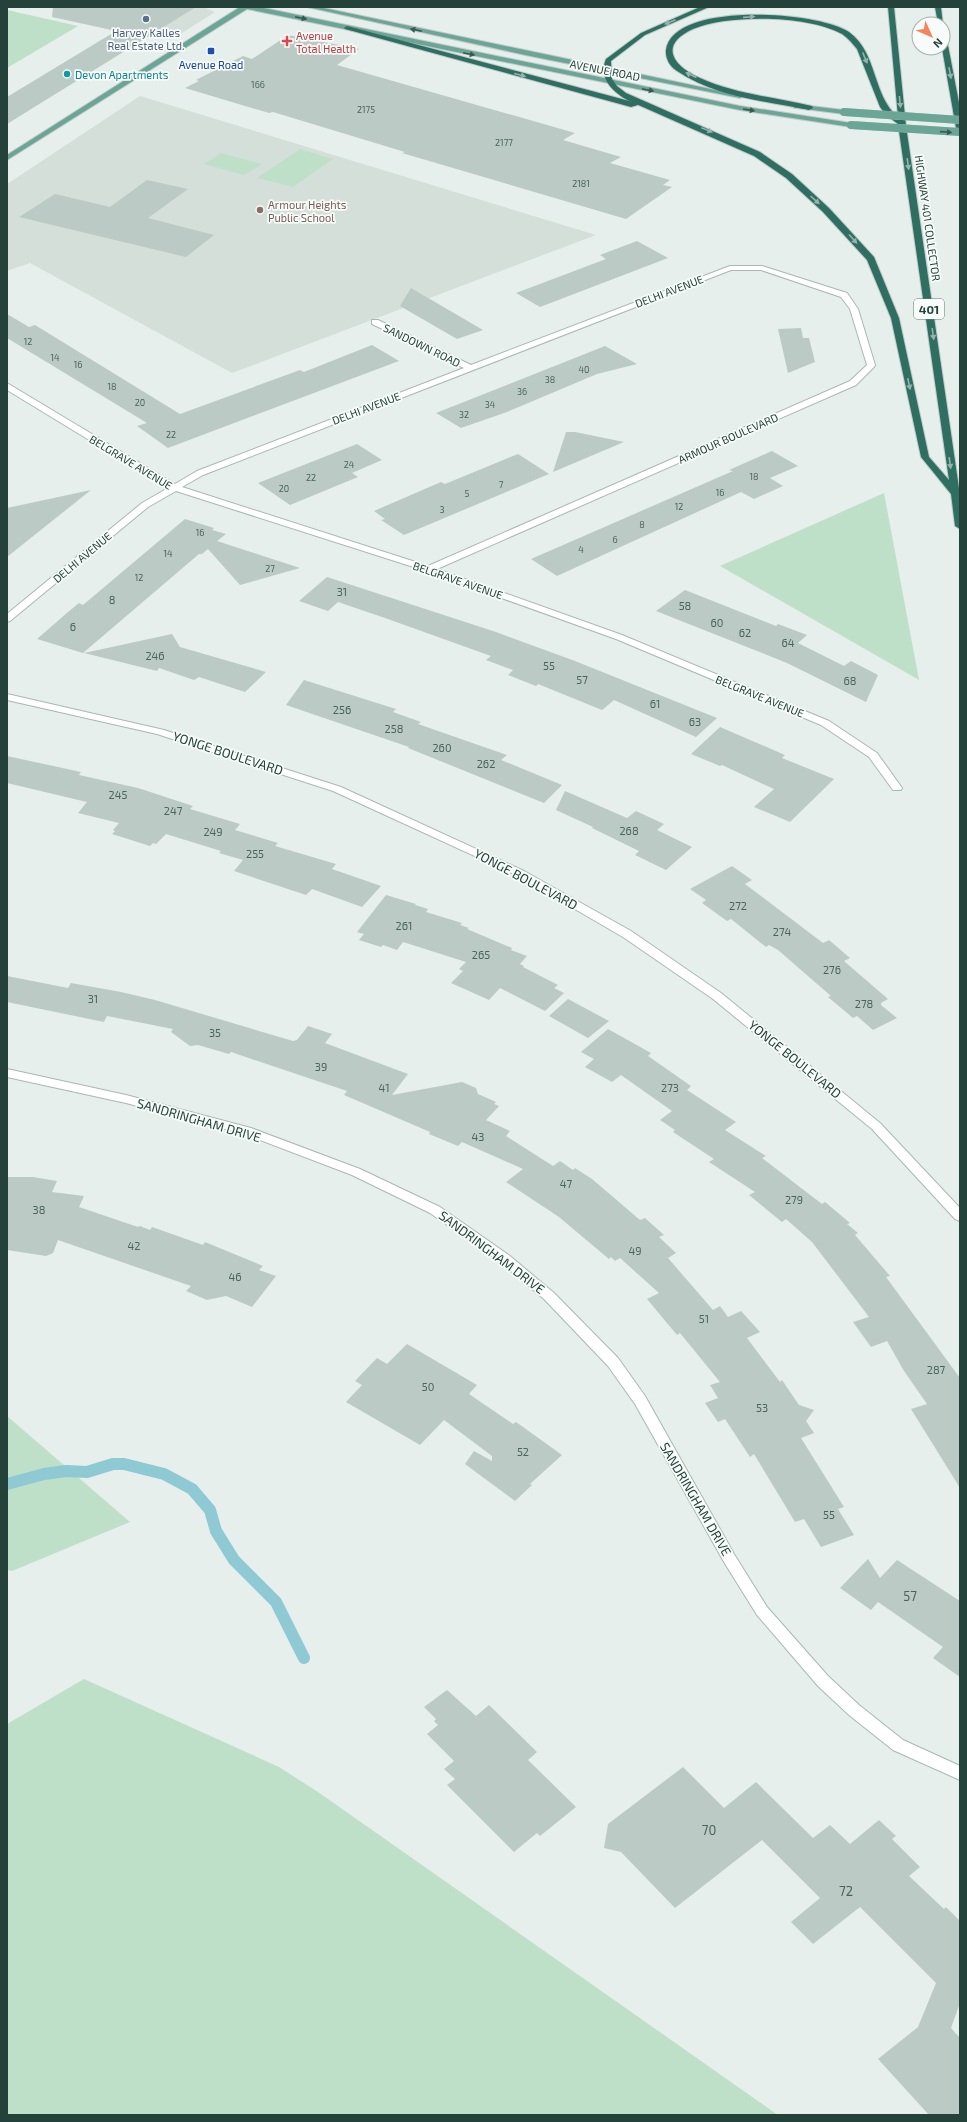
<svg xmlns="http://www.w3.org/2000/svg" width="967" height="2122" viewBox="0 0 967 2122" font-family="'Exo 2',sans-serif">
	<style>
		.built { fill: #d4dfda }
		.green { fill: #bfe0c8 }
		.lines { fill: none; stroke-linecap: round; stroke-linejoin: round }
		.stream { stroke: #8ec9d4; stroke-width: 12 }
		.building { fill: #bbcac4 }
		.minor-casing { stroke: #a8b8b2; stroke-width: 2 }
		.major-casing { stroke: #c2cac8; stroke-width: 2 }
		.highway-casing { stroke: #c2cac8; stroke-width: 2 }
		.minor { fill: #fff; fill-rule: evenodd }
		.major { fill: #6aa596; fill-rule: evenodd }
		.highway { fill: #2f6f62; fill-rule: evenodd }
		.major-bridge-casing { stroke: #c2cac8; stroke-width: 8; stroke-linecap: butt }
		.major-bridge { stroke: #6aa596; stroke-width: 8 }
		.oneway { fill: #93b5ae }
		.oneway2 { fill: #365b51 }
		.service-dot { fill: #5c6f8a; stroke: #f7fbf9; stroke-width: 1.5 }
		.health-dot { fill: #e0444e; stroke: #f7fbf9; stroke-width: 1.5 }
		.transit-dot { fill: #1a4fb4; stroke: #f7fbf9; stroke-width: 1.5 }
		.culture-dot { fill: #0f9aa8; stroke: #f7fbf9; stroke-width: 1.5 }
		.education-dot { fill: #8d6e63; stroke: #f7fbf9; stroke-width: 1.5 }
		.labels { text-anchor: middle; dominant-baseline: central; stroke-width: 3.5; stroke-linejoin: round; paint-order: stroke }
		.far-number-label { font-size: 9px; fill: #4a645c }
		.far-service-label { font-size: 11px; fill: #4e5e75; stroke: #f7fbf9 }
		.far-health-label { font-size: 11px; fill: #be3a42; stroke: #f7fbf9; text-anchor: start }
		.far-transit-label { font-size: 11px; fill: #164399; stroke: #f7fbf9 }
		.far-street-label { font-size: 11px; fill: #24423a; stroke: #f7fbf9 }
		.far-culture-label { font-size: 11px; fill: #0d838f; stroke: #f7fbf9; text-anchor: start }
		.far-education-label { font-size: 11px; fill: #785e54; stroke: #f7fbf9; text-anchor: start }
		.number-label { font-size: 11px; fill: #4a645c }
		.shield { fill: #f7fbf9; stroke: #637a73; stroke-width: 1 }
		.shield-label { font-size: 12px; font-weight: bold; fill: #24423a }
		.street-label { font-size: 13px; fill: #24423a; stroke: #f7fbf9 }
		.near-number-label { font-size: 13px; fill: #4a645c }
	</style>
	<rect width="100%" height="100%" fill="#e6efeb"/>
	<g class="built">
		<polygon points="116,7 203,7 215,12 182,33 101,16"/>
		<polygon points="140,96 596,235 232,373 30,263 7,271 7,184"/>
	</g>
	<g class="green">
		<polygon points="7,10 78,26 7,68"/>
		<polygon points="300,149 333,159 293,187 257,178"/>
		<polygon points="221,153 262,164 244,175 204,164"/>
		<polygon points="884,493 919,680 720,566"/>
		<polygon points="7,1416 130,1522 12,1571 7,1570"/>
		<polygon points="84,1679 279,1767 318,1792 778,2115 7,2115 7,1724"/>
	</g>
	<g class="lines">
		<polyline class="stream" points="7,1484 44,1474 66,1471 87,1472 113,1464 124,1464 164,1474 192,1489 210,1510 216,1531 234,1560 276,1602 304,1658"/>
	</g>
	<g class="building">
		<polygon points="53,7 196,7 7,124 7,97 116,31 52,17"/>
		<polygon points="288,35 359,49 337,65 575,133 563,140 621,157 610,163 670,180 663,185 672,187 626,219 402,153 405,152 273,112 269,113 185,88 199,81 196,80 243,56 252,59"/>
		<polygon points="147,180 188,189 148,218 214,235 186,257 19,217 55,194 110,207"/>
		<polygon points="637,241 668,258 540,307 516,293 606,259 600,255"/>
		<polygon points="411,288 483,330 457,339 400,306"/>
		<polygon points="7,314 29,327 35,325 180,414 300,370 304,372 372,345 399,361 168,448 137,426 147,423 7,338"/>
		<polygon points="801,328 803,338 809,338 815,362 788,373 778,329"/>
		<polygon points="605,346 637,364 597,374 507,412 461,428 436,413"/>
		<polygon points="566,432 575,432 624,442 553,472"/>
		<polygon points="357,444 382,460 352,473 358,477 290,505 258,483"/>
		<polygon points="772,451 798,466 770,478 783,486 754,499 741,492 557,576 531,559 733,471 729,470"/>
		<polygon points="518,454 549,474 404,535 381,520 385,519 374,511 441,482 445,484"/>
		<polygon points="91,490 27,541 7,557 7,508"/>
		<polygon points="185,519 214,528 212,530 226,534 217,541 300,568 240,585 208,549 202,554 199,554 83,653 37,639 68,612 79,603 83,605"/>
		<polygon points="327,577 496,632 575,661 717,718 696,737 614,700 602,710 538,684 536,686 508,675 513,670 486,660 491,656 385,618 338,602 328,611 299,601"/>
		<polygon points="685,590 776,626 778,624 807,635 798,643 844,666 851,661 878,675 866,702 787,663 656,611"/>
		<polygon points="172,634 180,647 266,672 245,692 199,677 194,680 159,668 157,671 84,653"/>
		<polygon points="304,680 396,709 393,712 421,722 418,724 507,755 501,760 562,785 544,803 408,748 409,747 286,705"/>
		<polygon points="720,727 785,755 782,758 834,779 790,822 754,807 774,789 722,765 720,766 691,754"/>
		<polygon points="7,756 81,772 79,775 138,788 193,806 190,809 240,824 235,830 278,843 275,846 336,864 332,869 381,886 362,907 312,889 306,895 234,871 243,860 219,853 221,851 166,834 156,844 153,843 150,846 112,834 115,831 113,830 119,823 78,813 87,802 7,783"/>
		<polygon points="565,791 627,818 636,811 664,824 657,830 692,847 666,870 635,855 639,851 592,828 593,827 556,810"/>
		<polygon points="732,866 752,880 745,884 823,943 829,940 850,958 844,961 888,999 881,1003 881,1005 897,1018 873,1030 857,1016 853,1018 828,997 831,996 778,950 769,945 766,947 731,919 727,921 702,903 706,900 690,889"/>
		<polygon points="386,895 416,904 415,905 428,909 426,912 462,923 460,925 469,928 467,929 512,948 511,950 527,956 520,964 524,966 523,967 558,985 554,988 564,993 545,1011 500,988 489,1000 451,983 463,971 459,969 466,962 403,942 397,950 383,945 381,947 359,940 364,934 357,932"/>
		<polygon points="7,976 68,988 71,983 121,992 155,1000 293,1041 297,1040 308,1026 332,1034 325,1043 408,1074 392,1095 462,1082 476,1088 478,1094 496,1102 494,1104 499,1106 486,1120 510,1131 506,1136 553,1166 560,1161 573,1170 575,1168 592,1179 640,1220 645,1218 664,1235 659,1237 676,1253 668,1258 713,1310 720,1306 728,1317 741,1311 760,1332 747,1338 780,1382 782,1380 799,1405 814,1410 806,1421 814,1433 801,1438 844,1507 838,1509 854,1535 821,1547 804,1519 795,1522 754,1454 750,1457 725,1419 718,1422 705,1403 718,1398 710,1385 720,1382 680,1333 677,1335 647,1299 659,1293 620,1258 615,1261 611,1257 609,1259 559,1217 506,1182 523,1169 462,1142 458,1146 429,1134 430,1132 344,1095 347,1091 231,1052 229,1054 198,1045 190,1046 171,1032 173,1029 107,1016 104,1022 7,1002"/>
		<polygon points="568,999 609,1021 588,1038 549,1016"/>
		<polygon points="608,1029 651,1053 648,1056 691,1086 687,1090 736,1122 725,1130 766,1156 762,1158 822,1204 825,1202 850,1223 847,1224 858,1233 855,1235 890,1276 886,1277 960,1378 960,1488 911,1409 927,1404 904,1371 887,1341 871,1347 853,1322 869,1317 812,1242 786,1219 782,1222 749,1195 755,1192 709,1162 714,1159 673,1132 675,1130 660,1120 672,1111 621,1075 612,1082 585,1067 594,1059 581,1052"/>
		<polygon points="7,1177 33,1177 57,1181 52,1192 84,1196 79,1207 138,1227 140,1226 150,1230 152,1227 203,1245 205,1242 263,1266 259,1270 276,1276 252,1307 226,1296 207,1300 186,1291 191,1286 58,1240 53,1253 46,1256 7,1250"/>
		<polygon points="407,1344 477,1385 469,1394 513,1424 516,1422 562,1455 530,1484 532,1485 515,1501 465,1464 474,1451 492,1461 492,1456 444,1420 420,1445 346,1402 362,1385 355,1381 377,1358 387,1364"/>
		<polygon points="868,1559 880,1578 897,1560 960,1601 960,1677 933,1658 943,1647 878,1602 871,1610 840,1588"/>
		<polygon points="447,1690 476,1716 489,1705 537,1752 528,1760 576,1807 540,1836 537,1833 514,1852 447,1785 455,1779 444,1769 454,1761 427,1734 438,1725 434,1721 436,1719 424,1707"/>
		<polygon points="683,1767 724,1808 756,1782 813,1838 830,1825 850,1844 879,1820 896,1836 892,1839 920,1867 909,1876 944,1909 946,1907 960,1921 960,2003 951,2028 960,2038 960,2115 929,2115 878,2059 918,2027 936,1983 860,1907 813,1944 791,1922 820,1898 762,1840 675,1908 621,1852 604,1848 608,1824"/>
	</g>
	<g class="lines">
		<defs>
			<g id="minor">
				<path d="M 730,266 L 762,266 L 847,293 L 858,309 L 875,365 L 874,367 L 856,385 L 437,569 L 622,635 L 829,721 L 877,753 L 902,788 L 901,790 L 893,790 L 869,757 L 821,725 L 616,639 L 426,571 L 176,491 L 148,507 L 10,621 L 7,622 L 7,614 L 142,503 L 168,488 L 7,390 L 7,383 L 175,484 L 197,471 L 464,368 L 372,324 L 372,320 L 378,320 L 471,365 ZM 731,270 L 761,270 L 841,297 L 850,309 L 867,365 L 850,381 L 428,566 L 182,487 L 203,475 Z"/>
				<polygon points="7,694 164,730 341,787 524,871 631,931 721,993 880,1123 960,1208 960,1221 955,1219 872,1129 713,999 623,937 516,875 333,791 157,734 7,700"/>
				<polygon points="7,1069 126,1095 251,1128 360,1169 440,1207 510,1256 554,1293 618,1358 645,1396 734,1554 767,1607 828,1676 859,1705 903,1740 960,1766 960,1780 893,1750 849,1715 818,1686 757,1615 724,1562 635,1404 608,1366 544,1299 500,1262 430,1213 352,1175 244,1134 126,1103 7,1077"/>
			</g>
			<g id="major">
				<polygon points="240,7 259,7 740,106 851,123 855,125 851,127 740,110 247,9 7,160 7,155"/>
				<polygon points="307,7 319,7 744,96 740,98 530,56"/>
				<polygon points="794,104 844,110 848,112 844,114 797,108 794,108"/>
			</g>
			<g id="highway">
				<path d="M 700,7 L 709,7 L 645,35 L 611,61 L 612,79 L 617,86 L 626,93 L 760,152 L 792,174 L 829,208 L 874,257 L 899,318 L 929,457 L 949,480 L 898,124 L 886,115 L 880,107 L 857,49 C 852,43 848,38 842,34 C 808,15 728,14 693,29 C 658,45 673,66 700,78 C 735,94 774,97 812,106 L 813,108 L 809,110 C 765,101 715,97 677,71 C 670,67 665,58 666,50 C 672,1 818,11 849,32 C 878,53 872,95 898,117 L 888,7 L 894,7 L 906,126 L 960,495 L 960,529 L 955,526 L 951,494 L 921,457 L 891,318 L 867,260 L 823,212 L 786,178 L 754,156 L 627,100 C 612,91 598,78 606,59 L 641,33 Z"/>
				<polygon points="935,7 941,7 943,25 938,24"/>
				<polygon points="347,26 637,103 638,105 631,107 345,29 344,28"/>
				<polygon points="943,33 946,35 960,108 960,130 956,128 942,48"/>
			</g>
		</defs>
		<use href="#minor" class="minor-casing"/>
		<use href="#major" class="major-casing"/>
		<use href="#highway" class="highway-casing"/>
		<use href="#minor" class="minor"/>
		<use href="#major" class="major"/>
		<use href="#highway" class="highway"/>
		<defs>
			<g id="major-bridge">
				<polyline points="844,112 960,120"/>
				<polyline points="851,125 960,132"/>
			</g>
		</defs>
		<use href="#major-bridge" class="major-bridge-casing"/>
		<use href="#major-bridge" class="major-bridge"/>
	</g>
	<defs><path id="oneway-solid" d="M-6-.8H1V-3.2L6.5 0L1 3.2V.8H-6Z"/></defs>
	<g class="oneway">
		<use href="#oneway-solid" transform="translate(749 17) rotate(-4)"/>
		<use href="#oneway-solid" transform="translate(670 22) rotate(157)"/>
		<use href="#oneway-solid" transform="translate(865 58) rotate(68)"/>
		<use href="#oneway-solid" transform="translate(950 73) rotate(80)"/>
		<use href="#oneway-solid" transform="translate(520 75) rotate(15)"/>
		<use href="#oneway-solid" transform="translate(691 75) rotate(-156)"/>
		<use href="#oneway-solid" transform="translate(900 102) rotate(84)"/>
		<use href="#oneway-solid" transform="translate(707 130) rotate(22)"/>
		<use href="#oneway-solid" transform="translate(908 164) rotate(82)"/>
		<use href="#oneway-solid" transform="translate(815 200) rotate(42)"/>
		<use href="#oneway-solid" transform="translate(853 239) rotate(48)"/>
		<use href="#oneway-solid" transform="translate(933 334) rotate(82)"/>
		<use href="#oneway-solid" transform="translate(909 384) rotate(78)"/>
		<use href="#oneway-solid" transform="translate(950 463) rotate(82)"/>
	</g>
	<g class="oneway2">
		<use href="#oneway-solid" transform="translate(301 18) rotate(12)"/>
		<use href="#oneway-solid" transform="translate(416 30) rotate(-168)"/>
		<use href="#oneway-solid" transform="translate(469 54) rotate(12)"/>
		<use href="#oneway-solid" transform="translate(648 90) rotate(11)"/>
		<use href="#oneway-solid" transform="translate(749 110) rotate(9)"/>
		<use href="#oneway-solid" transform="translate(946 132) rotate(4)"/>
	</g>
	<circle class="service-dot" cx="146" cy="19" r="4"/>
	<path class="health-dot" d="M285 35h4v4h4v4h-4v4h-4v-4h-4v-4h4z"/>
	<rect class="transit-dot" x="207" y="47" width="8" height="8" rx="2"/>
	<circle class="culture-dot" cx="67" cy="74" r="4"/>
	<circle class="education-dot" cx="260" cy="210" r="4"/>
	<g class="labels">
		<g class="far-number-label">
			<text x="258" y="84">166</text>
			<text x="366" y="109">2175</text>
			<text x="504" y="142">2177</text>
			<text x="581" y="183">2181</text>
			<text x="28" y="341">12</text>
			<text x="55" y="357">14</text>
			<text x="78" y="364">16</text>
			<text x="584" y="369">40</text>
			<text x="550" y="379">38</text>
			<text x="112" y="386">18</text>
			<text x="522" y="391">36</text>
			<text x="140" y="402">20</text>
			<text x="490" y="404">34</text>
			<text x="464" y="414">32</text>
			<text x="171" y="434">22</text>
			<text x="349" y="464">24</text>
			<text x="754" y="476">18</text>
			<text x="311" y="477">22</text>
			<text x="501" y="484">7</text>
			<text x="284" y="488">20</text>
			<text x="720" y="492">16</text>
			<text x="467" y="493">5</text>
			<text x="679" y="506">12</text>
			<text x="442" y="509">3</text>
			<text x="642" y="524">8</text>
			<text x="200" y="532">16</text>
			<text x="615" y="539">6</text>
			<text x="581" y="549">4</text>
			<text x="168" y="553">14</text>
			<text x="270" y="568">27</text>
			<text x="139" y="577">12</text>
		</g>
		<g class="far-service-label">
			<text x="146" y="32">Harvey Kalles<tspan x="146" dy="13">Real Estate Ltd.</tspan></text>
		</g>
		<g class="far-health-label">
			<text x="296" y="35">Avenue<tspan x="296" dy="13">Total Health</tspan></text>
		</g>
		<g class="far-transit-label">
			<text x="211" y="64">Avenue Road</text>
		</g>
		<g class="far-street-label">
			<text transform="translate(605 70) rotate(11)">AVENUE ROAD</text>
			<text transform="translate(928 218) rotate(82)">HIGHWAY 401 COLLECTOR</text>
			<text transform="translate(669 291) rotate(-21)">DELHI AVENUE</text>
			<text transform="translate(422 345) rotate(26)">SANDOWN ROAD</text>
			<text transform="translate(366 408) rotate(-21)">DELHI AVENUE</text>
			<text transform="translate(728 438) rotate(-24)">ARMOUR BOULEVARD</text>
			<text transform="translate(131 462) rotate(31)">BELGRAVE AVENUE</text>
			<text transform="translate(82 557) rotate(-40)">DELHI AVENUE</text>
			<text transform="translate(458 580) rotate(19)">BELGRAVE AVENUE</text>
			<text transform="translate(760 696) rotate(22)">BELGRAVE AVENUE</text>
		</g>
		<g class="far-culture-label">
			<text x="75" y="74">Devon Apartments</text>
		</g>
		<g class="far-education-label">
			<text x="268" y="204">Armour Heights<tspan x="268" dy="13">Public School</tspan></text>
		</g>
		<g class="number-label">
			<text x="342" y="591">31</text>
			<text x="112" y="599">8</text>
			<text x="685" y="605">58</text>
			<text x="717" y="622">60</text>
			<text x="73" y="626">6</text>
			<text x="745" y="632">62</text>
			<text x="788" y="642">64</text>
			<text x="155" y="655">246</text>
			<text x="549" y="665">55</text>
			<text x="582" y="679">57</text>
			<text x="850" y="680">68</text>
			<text x="655" y="703">61</text>
			<text x="342" y="709">256</text>
			<text x="695" y="721">63</text>
			<text x="394" y="728">258</text>
			<text x="442" y="747">260</text>
			<text x="486" y="763">262</text>
			<text x="118" y="794">245</text>
			<text x="173" y="810">247</text>
			<text x="629" y="830">268</text>
			<text x="213" y="831">249</text>
			<text x="255" y="853">255</text>
			<text x="738" y="905">272</text>
			<text x="404" y="925">261</text>
			<text x="782" y="931">274</text>
			<text x="481" y="954">265</text>
			<text x="832" y="969">276</text>
			<text x="93" y="998">31</text>
			<text x="864" y="1003">278</text>
			<text x="215" y="1032">35</text>
			<text x="321" y="1066">39</text>
			<text x="384" y="1087">41</text>
			<text x="670" y="1087">273</text>
			<text x="478" y="1136">43</text>
			<text x="566" y="1183">47</text>
			<text x="794" y="1199">279</text>
			<text x="39" y="1209">38</text>
			<text x="134" y="1245">42</text>
			<text x="635" y="1250">49</text>
			<text x="235" y="1276">46</text>
			<text x="704" y="1318">51</text>
			<text x="936" y="1369">287</text>
			<text x="428" y="1386">50</text>
			<text x="762" y="1407">53</text>
			<text x="523" y="1451">52</text>
			<text x="829" y="1514">55</text>
		</g>
		<rect class="shield" x="914" y="299" width="30" height="20" rx="3"/>
		<g class="shield-label">
			<text x="929" y="309">401</text>
		</g>
		<g class="street-label">
			<text transform="translate(228 753) rotate(18)">YONGE BOULEVARD</text>
			<text transform="translate(526 879) rotate(28)">YONGE BOULEVARD</text>
			<text transform="translate(795 1059) rotate(39)">YONGE BOULEVARD</text>
			<text transform="translate(199 1120) rotate(16)">SANDRINGHAM DRIVE</text>
			<text transform="translate(492 1252) rotate(37)">SANDRINGHAM DRIVE</text>
			<text transform="translate(696 1499) rotate(60)">SANDRINGHAM DRIVE</text>
		</g>
		<g class="near-number-label">
			<text x="910" y="1596">57</text>
			<text x="709" y="1830">70</text>
			<text x="846" y="1891">72</text>
		</g>
	</g>
	<rect width="967" height="2122" fill="none" stroke="#24423a" stroke-width="16"/>
	<g transform="translate(931 36) rotate(135)"><circle r="19" fill="#f7fbf9" stroke="#a3b1ad"/>
	<path d="M0-3L7 15L0 10L-7 15Z" fill="#f4845f"/>
	<text y="-6" font-size="11" font-weight="bold" text-anchor="middle" fill="#24423a">N</text>
	</g>
</svg>
